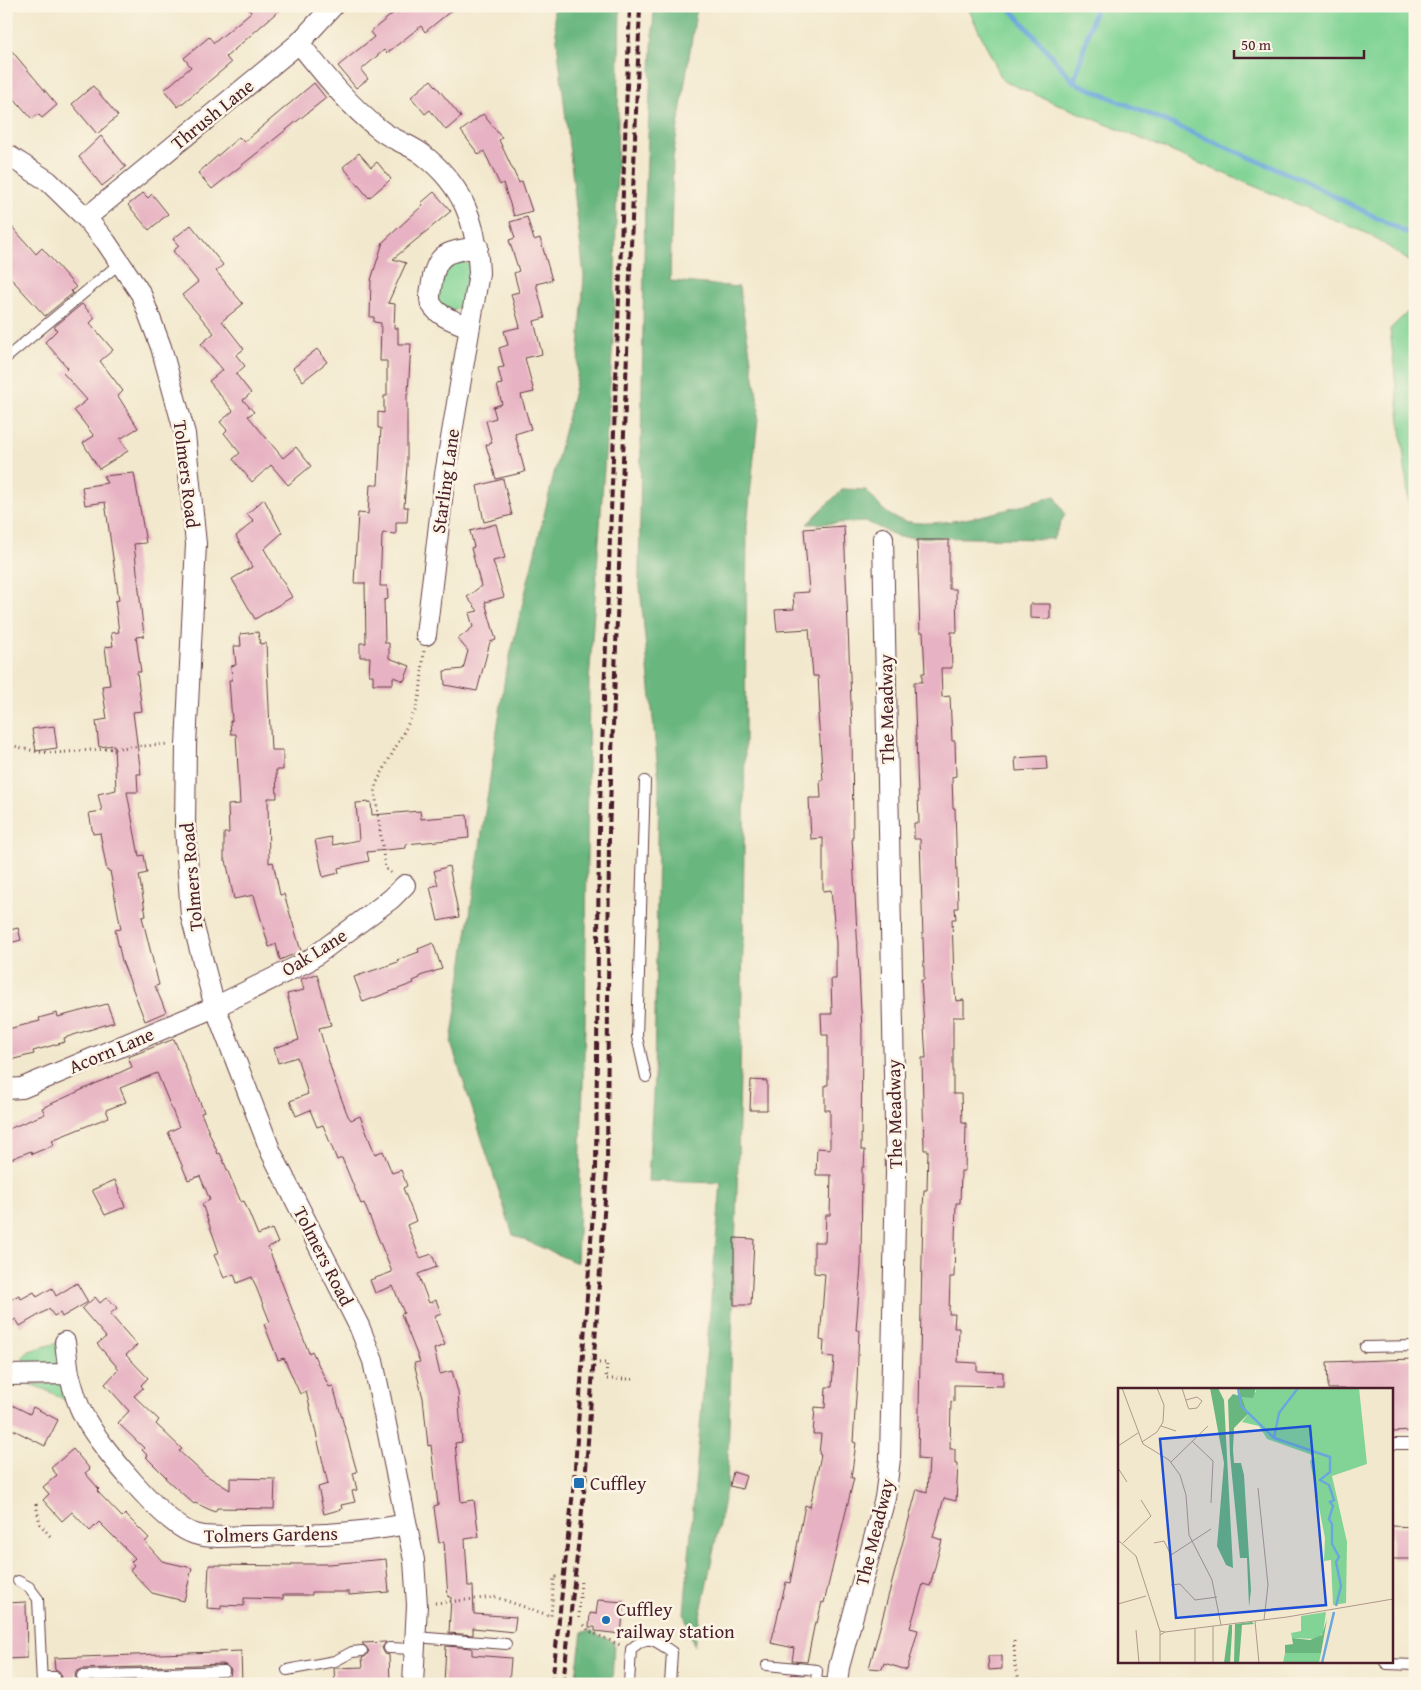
<svg xmlns="http://www.w3.org/2000/svg" width="1421" height="1690" viewBox="0 0 1421 1690" font-family="'Gentium Book Plus',serif">
	<style>
		.green { fill: #82d496; stroke: #667a60 }
		.forest { fill: #69b67f; stroke: #5a6a55 }
		.lines { fill: none; stroke-linecap: round; stroke-linejoin: round }
		.stream { stroke: #6ba7dc; stroke-width: 5 }
		.building { fill: #e7b2c3 }
		.service-casing { stroke: #633d43; stroke-width: 12 }
		.minor-casing { stroke: #633d43; stroke-width: 22 }
		.path { stroke: #633d43; stroke-width: 3; stroke-dasharray: 1 4; stroke-linecap: butt }
		.service { stroke: #fff; stroke-width: 10 }
		.minor { stroke: #fff; stroke-width: 20 }
		.rail { stroke: #4a1f2b; stroke-width: 4; stroke-dasharray: 8 4; stroke-linecap: butt }
		.poi-dot { fill: #1f6fb2; stroke: #fcf5e5; stroke-width: 2 }
		.labels { text-anchor: middle; dominant-baseline: central; stroke-width: 5; stroke-linejoin: round; paint-order: stroke }
		.street-label { font-size: 19px; fill: #4a1f2b; stroke: #fcf5e5 }
		.poi-label { font-size: 19px; fill: #4a1f2b; stroke: #fcf5e5; text-anchor: start }
		.inset-river { fill: none; stroke: #6ba7dc; stroke-width: 2.5 }
		.inset-road { fill: none; stroke: #af988c; stroke-width: 1 }
		.view { fill: #1d4ed8; fill-opacity: 0.15; stroke: #1d4ed8; stroke-width: 2.5 }
		.inset-edge { fill: none; stroke: #4a1f2b; stroke-width: 2.5 }
	</style>
	<rect width="100%" height="100%" fill="#fcf5e5"/>
	<filter id="ink" filterUnits="userSpaceOnUse"><feTurbulence type="fractalNoise" baseFrequency=".02" numOctaves="2"/><feDisplacementMap in="SourceGraphic" scale="10" xChannelSelector="R" yChannelSelector="G"/><feConvolveMatrix kernelMatrix="1 2 1 2 8 2 1 2 1" color-interpolation-filters="sRGB"/></filter>
	<filter id="wash" filterUnits="userSpaceOnUse"><feTurbulence type="fractalNoise" baseFrequency=".0096" numOctaves="4" result="noise"/><feDisplacementMap in="SourceGraphic" scale="20" xChannelSelector="R" yChannelSelector="G"/><feGaussianBlur stdDeviation="1.12" result="paint"/><feColorMatrix in="noise" values="0 0 0 0 0 0 0 0 0 0 0 0 0 0 0 0 0 1.4 0 .05"/><feComposite in="paint" operator="in"/></filter>
	<g filter="url(#wash)">
		<rect width="100%" height="100%" fill="#f2e8cd"/>
		<g class="green">
			<polygon points="967,6 1415,6 1415,265 1371,235 1003,81"/>
			<polygon points="458,259 471,266 464,307 452,310 438,304 441,268"/>
			<polygon points="1415,305 1415,559 1390,329"/>
			<polygon points="57,1343 61,1360 57,1365 25,1367 23,1357 29,1351"/>
			<polygon points="57,1383 63,1386 67,1401 46,1390 29,1384"/>
		</g>
		<g class="forest">
			<polygon points="553,6 620,6 614,327 589,682 585,1025 577,1263 513,1235 451,1043 505,677 577,378 584,276"/>
			<polygon points="654,6 697,6 673,158 670,281 739,287 759,408 747,525 743,945 738,1161 727,1485 694,1646 684,1614 721,1183 648,1181 654,1076 659,780 639,577 645,202"/>
			<path d="M 843,489 L 866,490 C 873,498 881,509 890,515 C 921,538 1020,506 1055,496 L 1065,514 L 1053,539 L 899,537 L 867,522 L 807,524 Z"/>
			<polygon points="589,1631 614,1642 612,1684 575,1684 582,1632"/>
		</g>
		<g class="lines">
			<g class="stream">
				<polyline points="1008,6 1074,82"/>
				<polyline points="1096,6 1074,82 1298,178 1415,237"/>
			</g>
		</g>
		<g id="blocks">
			<g class="building">
				<polygon points="246,6 284,6 226,57 231,63 178,107 164,90 191,67 184,58 209,37 214,43 251,12"/>
				<polygon points="406,6 457,6 425,32 421,26 387,53 384,50 361,70 368,79 356,88 338,66 374,37 370,32 396,11 397,13"/>
				<polygon points="6,44 57,105 42,118 38,114 32,119 6,89"/>
				<polygon points="431,80 461,117 446,130 430,110 425,114 411,97"/>
				<polygon points="314,83 326,98 212,189 198,173 239,137 244,142"/>
				<polygon points="93,86 118,116 97,134 72,104"/>
				<polygon points="483,114 502,138 499,140 519,183 522,181 532,211 514,216 503,183 500,185 484,151 479,155 461,131"/>
				<polygon points="101,136 126,167 102,186 79,157"/>
				<polygon points="359,153 371,167 377,162 391,179 369,198 343,167"/>
				<polygon points="434,192 451,211 393,259 406,263 388,303 395,304 394,328 398,328 398,344 411,344 408,394 407,394 407,466 404,507 408,507 407,522 396,522 396,534 383,533 382,536 380,586 387,586 388,599 384,600 385,643 389,643 389,658 410,666 404,681 393,677 393,684 373,684 373,675 369,675 370,657 360,657 360,643 366,643 365,583 354,583 358,513 368,514 370,485 378,485 381,428 378,428 378,412 384,413 384,396 387,396 387,361 380,361 381,323 374,322 374,317 370,317 371,280 383,242 423,205 421,203"/>
				<polygon points="143,193 148,198 152,194 168,214 149,230 128,205"/>
				<polygon points="527,217 534,240 540,238 552,280 536,284 545,318 534,321 542,354 525,358 534,392 521,395 531,429 515,434 525,472 496,479 486,445 492,443 486,421 496,418 493,407 502,404 497,385 502,384 498,368 504,367 499,348 508,345 504,331 520,327 511,294 519,292 514,273 519,271 509,240 515,238 510,222"/>
				<polygon points="6,220 36,254 42,248 76,287 71,291 73,293 45,316 6,273"/>
				<polygon points="191,225 223,265 216,271 243,304 222,321 244,349 236,355 245,366 236,374 251,393 243,400 254,412 248,416 283,458 296,447 311,466 288,485 271,465 252,482 233,459 240,453 224,433 227,430 220,422 233,411 209,381 223,370 201,344 214,333 182,295 198,282 173,251 179,246 173,239"/>
				<polygon points="82,304 95,318 90,323 113,350 100,361 123,391 118,396 138,428 120,439 128,451 99,469 83,443 94,436 74,410 87,400 63,373 68,368 45,342 57,330 54,327"/>
				<polygon points="317,349 327,362 303,381 293,368"/>
				<polygon points="134,473 146,543 134,544 144,636 136,637 141,672 137,672 142,711 133,712 141,774 137,774 138,792 127,792 139,856 144,855 147,873 139,875 146,916 142,917 159,985 155,986 166,1012 145,1021 122,961 115,930 121,929 110,871 107,871 100,833 93,834 89,813 102,811 98,794 116,790 114,745 99,747 96,721 107,719 102,686 110,685 105,647 113,646 111,633 119,632 115,601 119,600 105,502 85,505 82,487 107,483 103,476"/>
				<polygon points="503,479 512,515 484,522 477,486"/>
				<polygon points="264,499 282,533 264,549 292,597 255,619 232,579 252,567 236,536 254,521 247,514"/>
				<polygon points="496,524 505,558 493,561 504,597 485,602 496,640 490,642 477,691 445,685 444,671 463,669 468,651 458,639 473,627 469,613 478,611 467,597 481,586 471,548 474,547 470,531"/>
				<polygon points="844,526 852,728 853,837 852,837 862,1030 861,1150 865,1150 864,1167 862,1167 861,1266 856,1330 859,1330 857,1382 853,1442 856,1443 851,1478 854,1478 846,1511 824,1603 822,1602 817,1623 815,1622 807,1662 792,1661 794,1648 771,1643 786,1582 790,1583 805,1505 810,1507 821,1455 819,1454 821,1434 813,1434 815,1407 825,1408 826,1387 832,1387 834,1357 823,1356 824,1341 820,1340 825,1274 814,1273 814,1242 825,1242 826,1215 830,1215 831,1175 816,1175 817,1148 830,1149 830,1110 825,1110 825,1085 828,1085 828,1035 822,1035 821,1014 832,1014 831,979 836,979 836,943 831,890 823,891 823,838 811,839 809,798 821,798 820,780 823,780 818,714 820,714 818,676 813,676 809,629 777,631 775,610 794,609 793,593 809,592 804,529"/>
				<polygon points="917,540 949,540 949,589 956,589 957,632 951,632 952,668 941,668 942,697 950,696 952,741 955,741 956,776 952,777 953,808 955,808 958,908 955,908 956,919 952,919 954,979 956,1001 964,1000 964,1017 953,1017 953,1094 961,1094 962,1123 966,1123 965,1171 961,1171 960,1203 956,1203 954,1277 950,1277 949,1314 955,1314 954,1328 959,1328 958,1362 977,1363 977,1371 1003,1372 1003,1386 954,1385 954,1402 951,1401 950,1449 955,1449 955,1464 958,1464 956,1501 944,1498 933,1537 942,1540 930,1586 923,1584 910,1628 918,1630 907,1670 884,1663 882,1669 869,1668 917,1489 927,1492 929,1460 918,1459 923,1209 924,1190 927,1190 928,1150 924,1150 922,1058 926,1058 921,980 924,980 924,971 920,839 914,839 914,823 919,823 914,682 922,682 922,673 925,673 923,632 920,632"/>
				<polygon points="1030,604 1050,604 1050,619 1030,618"/>
				<polygon points="258,632 260,644 266,643 271,750 283,750 283,770 276,770 277,798 268,798 269,863 273,862 280,895 284,894 301,951 280,960 276,944 269,947 254,895 234,899 226,860 224,860 224,833 229,833 228,805 240,804 236,734 231,734 230,721 232,721 229,680 232,680 231,666 236,665 234,646 241,646 240,634"/>
				<polygon points="54,726 57,748 36,751 32,729"/>
				<polygon points="1046,756 1047,769 1016,771 1015,758"/>
				<polygon points="371,802 372,815 420,811 421,819 467,815 469,838 406,844 406,848 367,852 369,861 338,868 339,873 323,877 315,840 331,837 333,845 359,840 356,803"/>
				<polygon points="449,866 459,917 438,921 430,887 438,885 434,871"/>
				<polygon points="18,928 21,940 6,944 6,931"/>
				<polygon points="433,943 442,969 420,976 420,978 413,981 414,983 363,1002 354,977 398,962 397,960 419,952 418,949"/>
				<polygon points="317,974 331,1025 319,1028 335,1082 348,1116 351,1120 360,1116 375,1154 383,1151 392,1173 401,1170 407,1186 403,1188 416,1221 407,1225 420,1258 432,1254 437,1267 418,1274 429,1303 436,1300 441,1313 434,1316 445,1345 434,1349 440,1374 452,1371 458,1392 462,1442 455,1443 461,1502 474,1500 479,1537 465,1539 468,1586 473,1586 474,1614 516,1617 514,1632 473,1628 473,1635 449,1633 451,1597 448,1597 444,1542 439,1543 435,1515 434,1506 438,1505 431,1445 428,1446 423,1398 414,1363 420,1362 401,1314 404,1313 393,1286 375,1293 370,1280 392,1272 364,1203 361,1204 342,1158 337,1160 323,1125 317,1127 310,1110 296,1116 290,1101 308,1094 297,1057 278,1063 274,1048 299,1040 287,994 304,990 301,979"/>
				<polygon points="107,1004 114,1022 64,1038 65,1042 33,1051 34,1054 10,1060 6,1044 6,1037 10,1036 8,1029 40,1021 39,1018 57,1013 58,1017"/>
				<polygon points="174,1039 204,1112 201,1113 218,1154 220,1153 241,1202 244,1201 258,1235 272,1229 278,1243 268,1247 309,1353 312,1351 329,1387 333,1386 357,1472 353,1473 357,1490 352,1491 355,1502 341,1505 342,1509 324,1514 318,1487 328,1484 306,1391 300,1394 284,1358 278,1360 264,1324 270,1322 252,1277 237,1283 234,1274 224,1278 214,1255 219,1252 202,1204 210,1200 200,1176 188,1180 168,1132 179,1127 157,1073 120,1088 126,1102 106,1110 109,1117 52,1140 54,1145 32,1154 31,1151 6,1161 6,1130 45,1114 42,1108 132,1067 128,1057"/>
				<polygon points="751,1080 767,1081 767,1110 750,1110"/>
				<polygon points="115,1180 125,1207 105,1215 92,1190"/>
				<polygon points="734,1238 754,1239 751,1305 734,1305"/>
				<polygon points="77,1283 88,1302 62,1317 60,1313 54,1316 49,1309 20,1326 16,1319 6,1325 6,1302 19,1295 21,1299 34,1292 37,1297 52,1288 56,1296"/>
				<polygon points="95,1297 100,1303 107,1297 117,1308 110,1314 137,1345 126,1355 148,1378 141,1385 143,1388 134,1396 159,1420 156,1424 182,1449 179,1451 204,1474 230,1490 230,1478 275,1479 274,1509 217,1508 215,1512 195,1503 194,1504 165,1478 166,1477 146,1457 148,1456 142,1450 144,1448 118,1423 129,1411 105,1384 119,1369 97,1344 106,1337 82,1309"/>
				<polygon points="1415,1359 1415,1431 1392,1432 1392,1389 1328,1389 1327,1362"/>
				<polygon points="6,1402 30,1414 33,1407 58,1420 45,1446 6,1426"/>
				<polygon points="73,1449 90,1469 85,1473 99,1489 97,1491 122,1517 125,1514 149,1538 145,1542 162,1561 192,1568 184,1601 152,1593 130,1570 134,1565 131,1562 135,1558 99,1522 90,1531 72,1512 62,1521 43,1500 49,1494 43,1487 57,1475 51,1468"/>
				<polygon points="733,1472 746,1476 742,1489 730,1486"/>
				<polygon points="1392,1526 1415,1527 1415,1559 1392,1559"/>
				<polygon points="386,1559 389,1592 349,1595 349,1592 312,1592 312,1595 283,1595 283,1599 244,1598 244,1606 221,1605 221,1609 207,1608 209,1565 292,1566 292,1564 329,1564"/>
				<polygon points="598,1600 624,1602 621,1634 595,1631 595,1627 589,1627 590,1613 596,1614"/>
				<polygon points="26,1602 27,1658 6,1659 6,1603"/>
				<polygon points="386,1642 382,1648 385,1654 389,1655 390,1682 335,1684 334,1668 363,1667 362,1658 366,1656 369,1651 362,1643"/>
				<polygon points="446,1646 472,1648 472,1655 511,1658 509,1684 444,1684"/>
				<polygon points="241,1651 242,1684 229,1684 231,1670 224,1664 82,1669 76,1672 75,1677 83,1684 56,1684 61,1681 62,1677 59,1671 55,1670 54,1658"/>
				<polygon points="988,1656 1002,1656 1002,1669 989,1670"/>
				<polygon points="791,1674 805,1676 804,1684 790,1684"/>
			</g>
		</g>
	</g>
	<g filter="url(#ink)">
		<use href="#blocks" fill-opacity="0" stroke="#633d43" stroke-width="1"/>
		<g class="lines">
			<defs>
				<g id="service">
					<polyline points="6,358 120,263"/>
					<polyline points="645,781 637,1037 646,1077"/>
					<polyline points="1365,1347 1415,1346"/>
					<polyline points="1392,1444 1415,1444"/>
					<polyline points="18,1581 29,1587 38,1599 42,1684"/>
					<polyline points="415,1637 506,1644"/>
					<polyline points="389,1648 414,1649"/>
					<polyline points="1384,1661 1387,1664 1415,1665"/>
					<polyline points="767,1665 817,1670 816,1682 830,1684"/>
					<polyline points="287,1670 335,1661 352,1652 362,1651"/>
					<polyline points="82,1676 224,1671"/>
					<polyline points="42,1677 55,1677"/>
					<path d="M 629,1684 L 631,1649 C 649,1633 654,1640 672,1652 L 670,1684"/>
				</g>
				<g id="minor">
					<path d="M 299,43 C 324,74 348,105 379,129 C 392,140 409,144 422,154 C 463,185 477,223 479,273 L 445,474 L 426,635"/>
					<polyline points="6,154 48,181 86,218 106,242 141,294 161,347 185,434 196,544 186,745 185,826 191,916 215,1007 271,1152 359,1326 373,1361 414,1560 417,1605 413,1684"/>
					<polyline points="86,218 299,43 333,6"/>
					<path d="M 469,327 C 457,322 439,317 432,305 C 428,299 431,290 432,282 C 437,251 449,252 478,247"/>
					<polyline points="6,1089 22,1088 215,1007 308,961 391,899 405,885"/>
					<polyline points="65,1342 69,1374"/>
					<path d="M 6,1375 L 69,1374 C 74,1390 77,1406 86,1420 C 102,1448 165,1526 195,1534 C 210,1539 231,1536 248,1536 C 301,1535 353,1535 406,1524"/>
					<polyline points="837,1684 839,1667 885,1498 890,1459 896,1172 883,538"/>
				</g>
			</defs>
			<use href="#service" class="service-casing"/>
			<use href="#minor" class="minor-casing"/>
			<g class="path">
				<polyline points="6,744 38,752 54,753 169,744"/>
				<polyline points="391,873 385,868 375,792 377,782 415,711 420,694 424,651"/>
				<polyline points="599,1363 607,1363 606,1379 637,1379"/>
				<polyline points="36,1504 40,1524 50,1536"/>
				<polyline points="435,1603 495,1597 551,1616 554,1577 557,1577"/>
				<polyline points="579,1618 581,1579"/>
				<polyline points="584,1625 589,1631 620,1645"/>
				<polyline points="1014,1641 1015,1668 1021,1684"/>
				<polyline points="6,1669 7,1684"/>
			</g>
			<use href="#service" class="service"/>
			<use href="#minor" class="minor"/>
			<g class="rail">
				<polyline points="552,1684 574,1482 596,1169 599,831 630,6"/>
				<polyline points="563,1684 585,1483 607,1171 609,833 640,6"/>
			</g>
		</g>
	</g>
	<g class="poi-dot">
		<rect x="573" y="1477" width="12" height="12" rx="2.5"/>
		<circle cx="606" cy="1620" r="5"/>
	</g>
	<g class="labels">
		<g class="street-label">
			<text transform="translate(212 114) rotate(-39)">Thrush Lane</text>
			<text transform="translate(187 474) rotate(83)">Tolmers Road</text>
			<text transform="translate(445 481) rotate(-82)">Starling Lane</text>
			<text transform="translate(886 709) rotate(-91)">The Meadway</text>
			<text transform="translate(191 877) rotate(-95)">Tolmers Road</text>
			<text transform="translate(314 952) rotate(-32)">Oak Lane</text>
			<text transform="translate(111 1050) rotate(-23)">Acorn Lane</text>
			<text transform="translate(894 1114) rotate(-91)">The Meadway</text>
			<text transform="translate(324 1256) rotate(63)">Tolmers Road</text>
			<text transform="translate(874 1532) rotate(-76)">The Meadway</text>
			<text transform="translate(271 1534) rotate(-1)">Tolmers Gardens</text>
		</g>
		<g class="poi-label">
			<text x="590" y="1483">Cuffley</text>
			<text x="616" y="1609">Cuffley<tspan x="616" dy="22">railway station</tspan></text>
		</g>
	</g>
	<g transform="translate(1118 1388)">
		<rect width="275" height="275" fill="#f2e8cd"/>
		<path d="M 138,0 L 241,0 L 249,76 L 214,88 L 229,154 L 228,215 L 215,217 L 213,172 L 206,173 L 207,150 L 192,73 L 197,68 L 149,51 L 141,38 L 124,34 L 130,26 L 124,9 L 138,4 ZM 208,224 L 205,245 L 199,251 L 174,250 L 173,245 L 183,243 L 183,228 ZM 167,265 L 203,265 L 201,275 L 165,275 Z" fill="#82d496"/>
		<path d="M 92,0 L 100,0 L 106,12 L 115,180 L 108,177 L 99,158 L 106,75 ZM 121,0 L 138,0 L 135,10 L 124,9 L 130,26 L 116,40 L 115,62 L 116,75 L 123,75 L 126,87 L 133,202 L 131,219 L 129,170 L 122,170 L 112,67 L 110,12 L 115,6 L 122,8 ZM 209,231 L 203,265 L 167,265 L 167,257 L 175,256 L 174,250 L 192,252 L 204,247 ZM 134,234 L 136,236 L 124,237 L 121,275 L 116,275 L 117,236 ZM 111,237 L 114,237 L 114,244 L 112,275 L 106,275 Z" fill="#69b67f"/>
		<path class="inset-river" d="M 120,0 L 123,18 L 156,50M 180,0 L 161,25 L 156,50 L 212,69 L 212,84 L 202,92 L 211,97 L 216,112 L 212,114 L 215,118 L 211,131 L 214,136 L 214,156 L 221,169 L 218,174 L 223,198 L 218,218M 204,275 L 216,224"/>
		<path class="inset-road" d="M 4,0 L 25,56 L 51,72 L 62,87 L 68,107 L 71,147 L 94,192 L 103,237M 64,0 L 70,19 L 71,21 L 79,20 L 84,13 L 79,9 L 68,12M 43,38 L 58,43M 74,53 L 95,73 L 93,115M 24,54 L 39,44 L 45,34 L 46,17 L 39,0M 0,58 L 20,45M 53,74 L 90,38M 0,80 L 9,94M 140,100 L 150,197 L 146,232M 0,152 L 18,168 L 42,243M 5,155 L 33,128 L 23,112M 36,155 L 46,153 L 53,167 L 93,141M 53,197 L 62,196 L 77,212 L 99,209M 0,216 L 28,208M 137,233 L 141,275M 18,242 L 21,275M 42,247 L 47,244 L 169,229 L 275,211M 42,275 L 42,243 L 47,244M 77,275 L 77,240M 95,275 L 95,238"/>
		<path class="view" d="M 192,38 L 208,217 L 58,230 L 42,51 Z"/>
		<rect width="275" height="275" class="inset-edge"/>
	</g>
	<rect width="1421" height="1690" fill="none" stroke="#fcf5e5" stroke-width="25"/>
	<path d="M1234 50v8h130v-8" fill="none" stroke="#4a1f2b" stroke-width="2.5"/>
	<text x="1241" y="50" font-size="15" fill="#4a1f2b" stroke="#fcf5e5" stroke-width="4" paint-order="stroke">50 m</text>
</svg>
